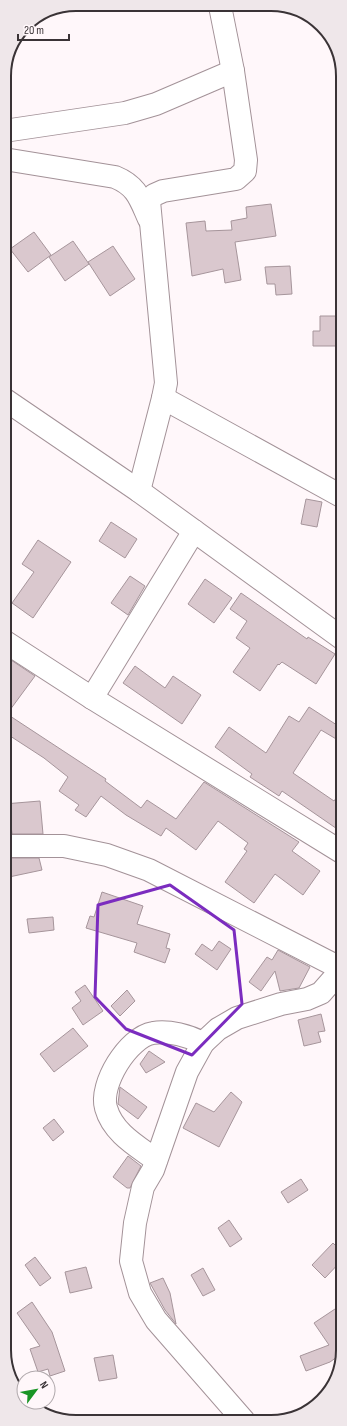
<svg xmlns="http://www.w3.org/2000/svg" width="347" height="1426" viewBox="0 0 347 1426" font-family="'Sofia Sans Condensed',sans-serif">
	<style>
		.building { fill: #dac8ce; stroke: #a6959b }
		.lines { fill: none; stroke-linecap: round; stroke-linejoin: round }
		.minor-casing { stroke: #a39298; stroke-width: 24 }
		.major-casing { stroke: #a39298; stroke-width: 24 }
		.minor { stroke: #fff; stroke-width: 22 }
		.major { stroke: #fff; stroke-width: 22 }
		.marked { fill: none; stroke: #7b2cbf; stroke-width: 3; stroke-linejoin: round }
		.rim { fill: none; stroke: #3a3336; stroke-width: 2 }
	</style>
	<rect width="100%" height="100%" fill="#fff7fa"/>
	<g class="building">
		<polygon points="271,204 276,236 235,242 241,280 225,283 223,269 192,276 186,223 205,221 206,231 232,230 231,221 247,218 246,207"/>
		<polygon points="34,232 51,255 28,272 10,249"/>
		<polygon points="73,241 89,264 65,281 49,257"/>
		<polygon points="113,246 135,279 110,296 88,262"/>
		<polygon points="290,266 292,294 276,295 275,284 267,284 265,267"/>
		<polygon points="320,316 342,316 342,346 313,346 313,331 320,331"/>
		<polygon points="306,499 322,502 317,527 301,524"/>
		<polygon points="111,522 137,539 125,558 99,541"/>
		<polygon points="38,540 71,562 33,618 12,603 34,572 22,564"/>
		<polygon points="130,576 145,586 128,615 111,603"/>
		<polygon points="205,579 232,598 214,623 188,604"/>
		<polygon points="241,593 307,639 308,637 335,654 316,684 282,662 279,665 278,664 260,691 233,672 250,648 236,638 247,621 230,609"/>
		<polygon points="11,660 35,676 7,714 106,779 105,781 141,808 147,800 176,819 204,782 299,842 292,851 320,871 303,895 275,874 254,903 225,882 247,851 244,849 248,843 218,821 196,850 166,828 161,836 126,815 101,796 86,817 75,810 79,805 59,791 68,777 44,758 4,732 4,668"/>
		<polygon points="135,666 165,688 173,676 201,695 182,724 123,683"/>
		<polygon points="309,707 343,729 343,743 321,730 293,773 334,801 343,789 343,833 282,791 279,796 250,777 252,774 215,747 229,727 266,753 289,716 299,722"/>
		<polygon points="40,801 43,834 12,834 10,816 4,814 4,804"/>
		<polygon points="5,858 39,858 42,870 9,877"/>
		<polygon points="102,892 143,906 137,924 170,934 166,948 170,949 165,963 134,952 137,943 86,928 90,916 94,917"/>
		<polygon points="53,917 54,930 29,933 27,919"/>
		<polygon points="219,941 231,949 217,970 195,954 202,944 212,951"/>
		<polygon points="278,950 310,967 299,988 280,991 275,971 261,991 249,982 267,957 272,960"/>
		<polygon points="85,985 103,1011 83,1025 72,1008 81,1001 75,992"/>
		<polygon points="127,990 135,1001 120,1016 111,1006"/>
		<polygon points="321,1014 325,1031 318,1032 321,1042 304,1046 298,1020"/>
		<polygon points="73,1028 88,1046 54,1072 40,1054"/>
		<polygon points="149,1051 165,1062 146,1073 140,1064"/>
		<polygon points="120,1087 147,1107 138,1119 118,1104"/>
		<polygon points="231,1092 242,1102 219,1147 183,1128 196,1103 214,1112"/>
		<polygon points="54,1119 64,1132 53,1141 43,1128"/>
		<polygon points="128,1156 141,1166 130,1188 127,1188 113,1177"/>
		<polygon points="301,1179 308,1190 288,1203 281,1192"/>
		<polygon points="229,1220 242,1239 230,1247 218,1228"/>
		<polygon points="333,1243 343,1253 343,1259 325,1278 312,1265"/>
		<polygon points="35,1257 51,1278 40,1286 25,1265"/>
		<polygon points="86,1267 92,1288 70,1293 65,1272"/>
		<polygon points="203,1268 215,1290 203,1296 191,1275"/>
		<polygon points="163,1278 170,1293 176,1324 165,1310 150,1283"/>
		<polygon points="32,1302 52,1332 65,1371 50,1376 48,1369 38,1372 30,1349 40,1346 17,1313"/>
		<polygon points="338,1307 343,1314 343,1354 340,1361 337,1357 330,1362 306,1371 300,1356 329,1345 314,1323"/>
		<polygon points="113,1355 117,1378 99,1381 94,1358"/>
	</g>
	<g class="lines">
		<defs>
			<g id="minor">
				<polyline points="4,131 125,113 156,104 233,71"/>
				<path d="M 4,159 L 115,177 C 137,186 140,199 149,219"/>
				<polyline points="163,398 343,497"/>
				<polyline points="139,491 163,398 166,383 149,201 154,195 163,191 236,179 245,171 246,160 233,71 220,6"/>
				<polyline points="4,641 92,698 343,853"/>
				<polyline points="92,698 194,531"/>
				<polyline points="4,846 64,846 107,855 149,870 342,969"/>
				<path d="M 156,1160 C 137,1146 113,1133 106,1108 C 99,1085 128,1037 153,1033 C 169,1030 189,1036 203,1043"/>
				<polyline points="244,1421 156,1320 140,1293 131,1261 135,1223 143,1187 153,1170 187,1072 203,1043 218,1029 237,1018 281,1004 307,999 321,993 343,968"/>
			</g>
			<polyline id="major" points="4,399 139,491 343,639"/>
		</defs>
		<use href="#minor" class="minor-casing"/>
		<use href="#major" class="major-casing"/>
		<use href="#minor" class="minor"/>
		<use href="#major" class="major"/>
	</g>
	<path class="marked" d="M 170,885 L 234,930 L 242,1004 L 192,1055 L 126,1029 L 95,997 L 98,905 Z"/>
	<path d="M0 0H347V1426H0ZM76 11H271A65 65 0 0 1 336 76V1350A65 65 0 0 1 271 1415H76A65 65 0 0 1 11 1350V76A65 65 0 0 1 76 11Z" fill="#efe7ea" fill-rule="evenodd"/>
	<path class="rim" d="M76 11H271A65 65 0 0 1 336 76V1350A65 65 0 0 1 271 1415H76A65 65 0 0 1 11 1350V76A65 65 0 0 1 76 11Z"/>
	<g transform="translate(36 1390) rotate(58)"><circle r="19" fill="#fff7fa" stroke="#b0a9ac"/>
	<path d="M0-3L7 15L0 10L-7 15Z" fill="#199525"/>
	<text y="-6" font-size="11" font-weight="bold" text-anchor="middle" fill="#3a3336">N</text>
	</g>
	<path d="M18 34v6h51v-6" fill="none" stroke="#3a3336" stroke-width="2"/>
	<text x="24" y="34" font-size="12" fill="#3a3336" stroke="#fff7fa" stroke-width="3" paint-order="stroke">20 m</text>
</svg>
